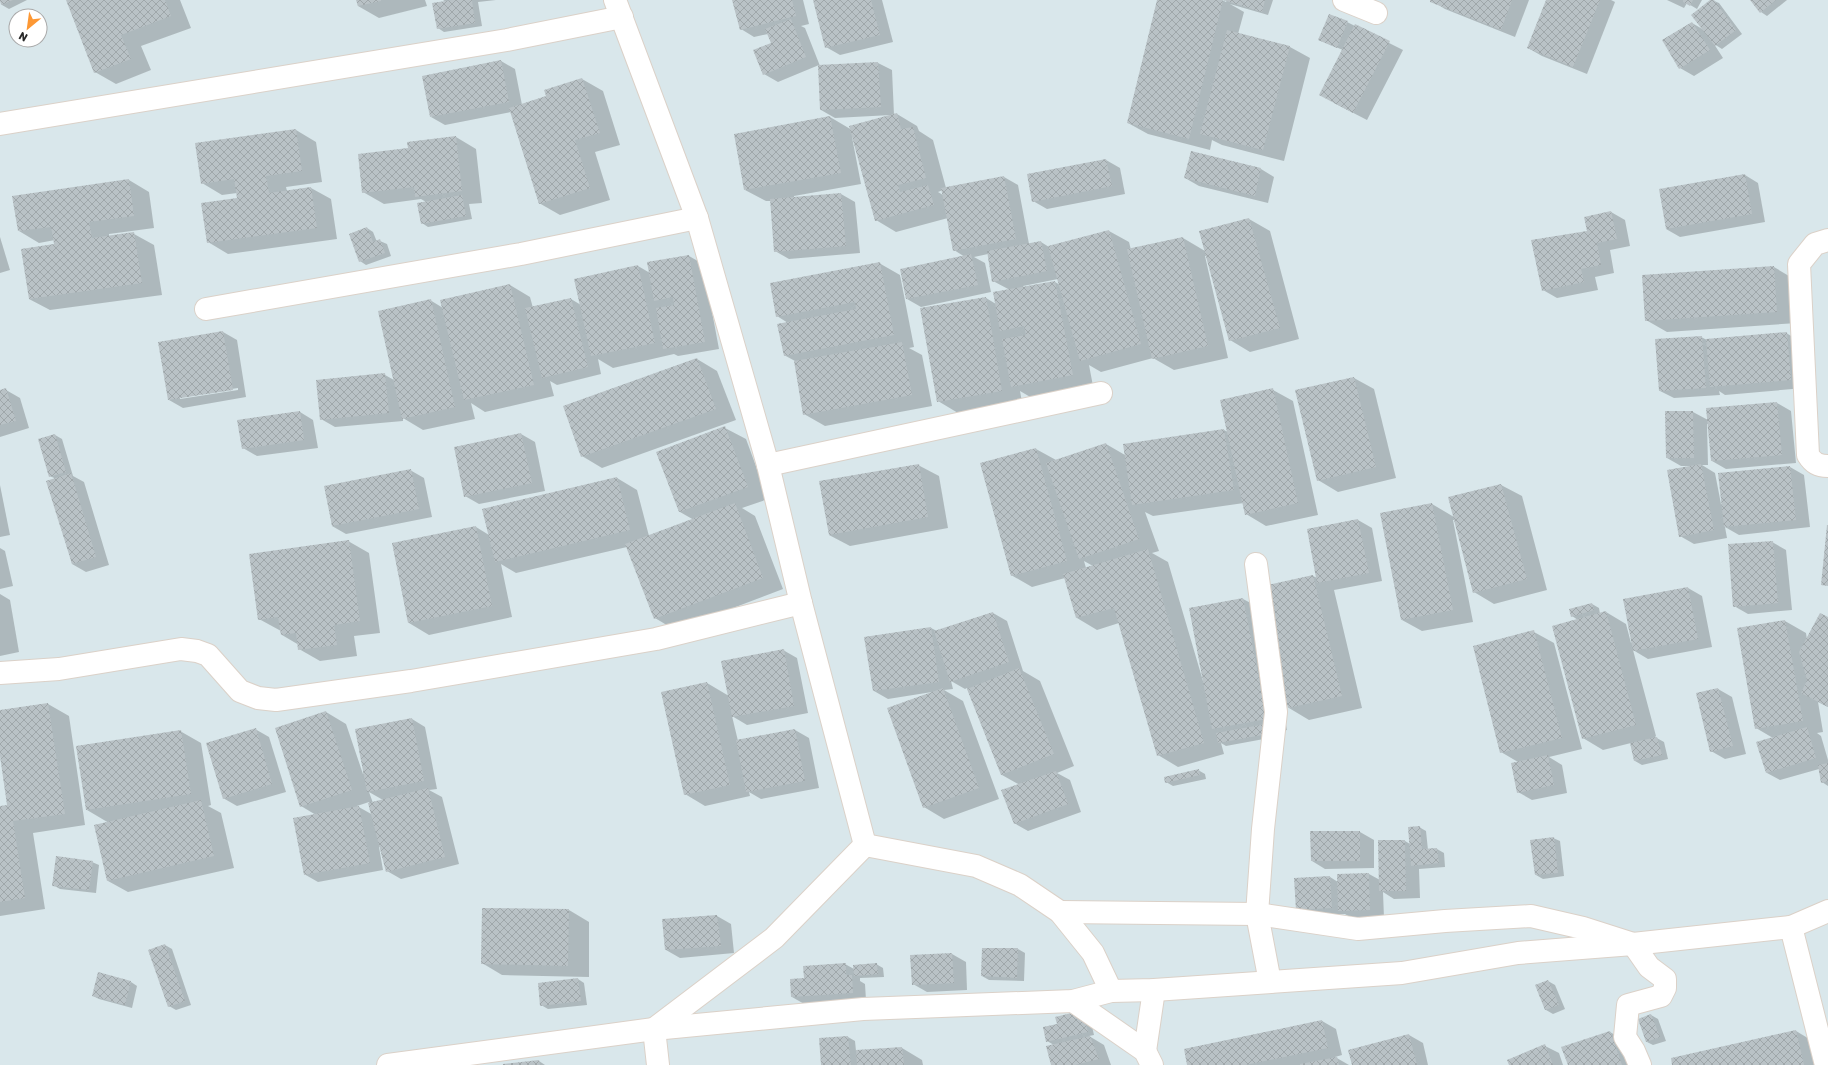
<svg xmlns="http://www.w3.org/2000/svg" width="1828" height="1065" viewBox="0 0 1828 1065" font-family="Rubik,sans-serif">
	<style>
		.shadow { fill: #0003; fill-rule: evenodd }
		.building { fill: url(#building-cross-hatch) }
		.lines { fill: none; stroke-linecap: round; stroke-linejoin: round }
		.minor-casing { stroke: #dbd1c8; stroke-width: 24 }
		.minor { stroke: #fff; stroke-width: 22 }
	</style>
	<defs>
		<pattern id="building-cross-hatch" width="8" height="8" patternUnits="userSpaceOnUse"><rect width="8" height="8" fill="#b9c2c6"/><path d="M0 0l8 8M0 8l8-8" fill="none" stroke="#9fa7aa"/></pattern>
	</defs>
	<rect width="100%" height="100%" fill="#d9e7eb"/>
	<g class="shadow">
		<polygon points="0,0 27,0 9,9 2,5"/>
		<polygon points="67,0 180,0 191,28 141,46 151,70 116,84 95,72"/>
		<polygon points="357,0 425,0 427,6 379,18 358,6"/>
		<polygon points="443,0 496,0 478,2 482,26 444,32 438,28 446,2"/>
		<path d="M 733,0 L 803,0 L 809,24 L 801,26 L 805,28 L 820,66 L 878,63 L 892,70 L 894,115 L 897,114 L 917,126 L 919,131 L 933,140 L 946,188 L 1004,177 L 1018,185 L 1029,244 L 1041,242 L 1049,247 L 1109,231 L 1129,242 L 1131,250 L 1183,238 L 1205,251 L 1200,232 L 1249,219 L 1270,231 L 1299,339 L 1250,352 L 1230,340 L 1207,256 L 1205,256 L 1228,358 L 1174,370 L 1153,358 L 1101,372 L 1089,365 L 1093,386 L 1032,398 L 1020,391 L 1022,402 L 958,413 L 938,401 L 986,298 L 996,304 L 1010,290 L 993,281 L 988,254 L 974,257 L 985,263 L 991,292 L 921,307 L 907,299 L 965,257 L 954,250 L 948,218 L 896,232 L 876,220 L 853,137 L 852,137 L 861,184 L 794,196 L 794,198 L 841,194 L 855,202 L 860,253 L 789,259 L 775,251 L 771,201 L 766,201 L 745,190 L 830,117 L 852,130 L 891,115 L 835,118 L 821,110 L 819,65 L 778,82 L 764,74 L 772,43 L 768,34 L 754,37 L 741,29 ZM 943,190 L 943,195 L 938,192 ZM 1058,279 L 1060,285 L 1055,282 L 1024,288 L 1023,286 Z"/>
		<polygon points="814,0 882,0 893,42 840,55 826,47"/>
		<polygon points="1158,0 1222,0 1226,2 1227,0 1273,0 1268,15 1230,4 1244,12 1238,34 1290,47 1310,58 1284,161 1222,145 1212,140 1210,150 1148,134 1128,123"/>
		<polygon points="1431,0 1529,0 1515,37 1445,9"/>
		<polygon points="1547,0 1611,0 1615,2 1587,74 1542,56 1528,48"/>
		<polygon points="1667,0 1702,0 1697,9 1687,3 1684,8"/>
		<polygon points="1712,0 1719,3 1742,34 1722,49 1714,44 1723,58 1694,76 1680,68 1692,23 1704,30"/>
		<polygon points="1752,0 1787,0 1767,16 1761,12"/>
		<polygon points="1347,22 1403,50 1367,120 1334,103 1343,50 1326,43"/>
		<polygon points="501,61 515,69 522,105 547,97 582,79 603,91 620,145 595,152 610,200 560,215 539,203 511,112 445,125 431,117"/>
		<polygon points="296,130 316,142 322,182 286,187 287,191 311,188 331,199 337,239 228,254 208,242 238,199 237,193 222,195 202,183"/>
		<polygon points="456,137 476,149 482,203 469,204 472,219 428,227 422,223 426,202 421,199 384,204 363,192 409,149"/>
		<polygon points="1106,160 1120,168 1125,194 1047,209 1033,201"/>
		<polygon points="1261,169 1274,177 1268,203 1199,186 1185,178"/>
		<polygon points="1745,175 1758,183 1765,222 1680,237 1666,229"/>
		<polygon points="129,180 149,192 154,228 109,234 109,237 134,234 154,245 162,295 50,310 29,299 55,245 55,240 39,243 19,231"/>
		<polygon points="1611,212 1625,220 1630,246 1610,250 1614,273 1595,277 1598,290 1557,298 1543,290 1588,231"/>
		<polygon points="367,228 373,232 377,242 380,241 387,244 391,256 366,265 360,261"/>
		<polygon points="0,237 10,270 0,273"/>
		<polygon points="689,256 703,264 719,349 678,356 674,354 613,368 598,359 601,374 557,385 550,381 554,396 485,412 471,403 475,419 423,430 403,418 403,421 335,427 321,419 385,375 394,380 430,300 443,308 510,285 530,297 533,308 571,299 581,305 638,266 650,273"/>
		<polygon points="879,263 900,275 914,347 909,348 922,355 932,406 825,426 804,414 795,361 784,355 788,323 777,316"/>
		<polygon points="1774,267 1794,279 1797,323 1667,332 1646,320"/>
		<path d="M 223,332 L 237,340 L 246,397 L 183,408 L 169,400 ZM 238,388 L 238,390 L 180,399 L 180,397 Z"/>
		<polygon points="1786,333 1800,341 1804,388 1725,395 1719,391 1720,395 1674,398 1660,391 1701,337 1707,340"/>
		<polygon points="697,359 717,371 736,420 602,468 582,456"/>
		<polygon points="1354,378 1374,389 1396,478 1338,492 1318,480"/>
		<polygon points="6,390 20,398 29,428 0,437 0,391"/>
		<path d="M 1273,390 L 1293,401 L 1318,515 L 1266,526 L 1246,514 L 1244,503 L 1153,516 L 1145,512 L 1159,551 L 1152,553 L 1168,562 L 1203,681 L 1204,681 L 1191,608 L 1243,599 L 1264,610 L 1287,730 L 1274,733 L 1274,737 L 1226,746 L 1221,743 L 1224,754 L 1178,767 L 1158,755 L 1119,623 L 1097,630 L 1077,618 L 1065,578 L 1032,587 L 1011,575 L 981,464 L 1036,449 L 1056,460 L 1106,444 L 1125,455 L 1224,430 L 1228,432 ZM 1084,561 L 1093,566 L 1086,568 Z"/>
		<polygon points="1777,403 1791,411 1796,463 1726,469 1712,461 1708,424 1707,424 1708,465 1702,465 1715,473 1721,504 1722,504 1719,474 1790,467 1804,475 1810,527 1739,535 1725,527 1727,538 1694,544 1680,536 1690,466 1681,466 1667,458 1693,412 1708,420"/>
		<polygon points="300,412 313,420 318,448 257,456 243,448"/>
		<polygon points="725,428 746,439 768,499 742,508 755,516 783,589 675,630 655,618 627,547 516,573 501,564 512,617 429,635 409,623 476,527 489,535 617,478 637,490 649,536 694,520 680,512 658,452"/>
		<polygon points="521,434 535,442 545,491 479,504 465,496"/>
		<polygon points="55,435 62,439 73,476 84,482 109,565 86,572 72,564 56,479 50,476 40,439"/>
		<polygon points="918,465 939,476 948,528 850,546 829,535"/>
		<polygon points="410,470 424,478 432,517 346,534 332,526"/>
		<polygon points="0,485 10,535 0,537"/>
		<polygon points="1501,485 1522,496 1547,590 1494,604 1474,592 1455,520 1453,520 1473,622 1422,631 1402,620 1432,504 1454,517 1449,498"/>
		<polygon points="1358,520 1372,528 1382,581 1334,590 1362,708 1309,720 1289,708 1261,588 1313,576 1317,578 1308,529"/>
		<polygon points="348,541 369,553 380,633 354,636 357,656 320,661 299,649 299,645 282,635 281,631 259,619"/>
		<polygon points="1772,542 1786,550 1792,610 1748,614 1734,606"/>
		<polygon points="0,548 5,551 13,586 0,589"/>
		<polygon points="1688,588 1702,596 1712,647 1648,659 1633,650 1656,736 1655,737 1664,742 1668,759 1642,765 1635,761 1631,743 1603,750 1583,738 1578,620 1572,616 1592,604 1599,608 1600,614 1606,612 1626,624 1631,643 1632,642"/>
		<polygon points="0,594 10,600 19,652 0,656"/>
		<polygon points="993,613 1007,621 1023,671 1040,681 1074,766 1057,773 1070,780 1081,812 1028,831 1014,823 1020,785 1002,775 967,688 965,689 951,681 953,689 944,690 963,701 999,799 944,819 924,807 932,692 888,699 874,691 931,628 937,631"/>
		<polygon points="1828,618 1828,707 1818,702 1823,732 1817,733 1821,736 1828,760 1828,786 1822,782 1819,769 1780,780 1767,773 1773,738 1756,728 1739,629 1785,621 1806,633 1807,640"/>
		<polygon points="1534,632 1554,643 1582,749 1549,757 1562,765 1567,793 1532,800 1518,792 1518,762 1501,752"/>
		<polygon points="783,650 797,658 808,713 747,725 732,716 738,741 795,730 809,738 819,788 761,799 749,792 750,796 705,806 685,794 707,683 729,696"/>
		<polygon points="1718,689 1732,697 1746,754 1725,759 1711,751"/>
		<polygon points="48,704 69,716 85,825 33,833 45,909 0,916 0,807 9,806 0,749 0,711"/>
		<path d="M 326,712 L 346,724 L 363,774 L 412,719 L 425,727 L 437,789 L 429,790 L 442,797 L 459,864 L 401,879 L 387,871 L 381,846 L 379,847 L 383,870 L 318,882 L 304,874 L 316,815 L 301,806 ZM 369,792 L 383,800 L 373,803 ZM 369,802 L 373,815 L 357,806 Z"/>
		<polygon points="255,729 269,737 286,792 237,806 223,798"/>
		<polygon points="180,731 201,743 211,805 208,806 221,813 234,868 128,892 108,881 109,823 87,810"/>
		<polygon points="1198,770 1205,774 1206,779 1173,786 1166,782"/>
		<polygon points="1419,827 1426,831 1428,850 1437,849 1444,853 1445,867 1419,869 1420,898 1394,899 1383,892 1384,918 1353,919 1345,914 1311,917 1297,909 1330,877 1338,882 1369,874 1380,880 1405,841 1410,844"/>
		<polygon points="1311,832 1360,832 1374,840 1374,868 1325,869 1312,861"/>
		<polygon points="1553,838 1560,841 1564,876 1543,879 1536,875"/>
		<polygon points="92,862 99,865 96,893 60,889 53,885"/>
		<polygon points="483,909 569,910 589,922 589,977 502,975 482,963"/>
		<polygon points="717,916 731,924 734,953 680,958 666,950 663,920"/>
		<polygon points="165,945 172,949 191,1005 176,1010 169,1006"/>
		<polygon points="983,949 1018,949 1025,953 1024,981 989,980 982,976"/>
		<polygon points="952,954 966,962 967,990 927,992 913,984 911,956"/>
		<polygon points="845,964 854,969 876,964 883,968 884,977 860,978 860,981 865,984 866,1000 806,1005 792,997 805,979"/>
		<polygon points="578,979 584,983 587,1005 548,1009 541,1005"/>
		<polygon points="1548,981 1555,985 1565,1009 1553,1014 1546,1010 1536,985"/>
		<polygon points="131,982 137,986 132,1008 99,999 93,996"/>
		<polygon points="1076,1013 1091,1022 1094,1035 1089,1036 1104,1045 1111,1065 1052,1065 1054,1045 1047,1041 1058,1024"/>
		<polygon points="1651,1015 1658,1019 1666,1041 1653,1045 1647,1042"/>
		<polygon points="1322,1021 1336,1029 1342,1055 1335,1057 1349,1065 1188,1065 1185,1049"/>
		<polygon points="1796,1031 1816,1043 1821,1065 1673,1065"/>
		<polygon points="1610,1032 1630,1044 1638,1065 1569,1065"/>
		<polygon points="1409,1035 1423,1043 1428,1065 1353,1065"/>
		<polygon points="848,1037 855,1041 856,1051 902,1048 922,1060 923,1065 822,1065 820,1039"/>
		<polygon points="1545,1046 1559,1053 1563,1065 1510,1065"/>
		<polygon points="539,1061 545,1065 502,1065"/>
	</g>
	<g class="building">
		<polygon points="0,0 13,0 1,5"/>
		<polygon points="66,0 165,0 171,16 121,35 131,59 94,73"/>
		<polygon points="356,0 381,0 381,1 358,6"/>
		<polygon points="452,0 472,0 475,23 437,29 432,3"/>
		<polygon points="732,0 792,0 796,16 740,30"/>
		<polygon points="813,0 871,0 880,35 825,48"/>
		<polygon points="1157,0 1265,0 1262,12 1223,0 1189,139 1127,123"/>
		<polygon points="1430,0 1512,0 1501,30 1430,2"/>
		<polygon points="1546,0 1600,0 1573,67 1527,48"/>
		<polygon points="1683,0 1693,0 1690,6 1683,2"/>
		<polygon points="1710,0 1714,0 1736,30 1715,46 1691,15"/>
		<polygon points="1750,0 1776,0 1760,13"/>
		<polygon points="1329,14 1348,21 1337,48 1318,40"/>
		<polygon points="791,19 806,57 763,75 753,50 771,43 765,29"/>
		<polygon points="1692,22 1710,50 1679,69 1662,40"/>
		<polygon points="1355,24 1390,41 1353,113 1319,95"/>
		<polygon points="1227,30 1290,46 1263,150 1200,134"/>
		<polygon points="501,60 509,102 430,117 422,76"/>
		<polygon points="878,62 881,107 820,110 818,65"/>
		<polygon points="582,78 600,133 575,140 590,188 539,204 509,108 546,96 544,90"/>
		<polygon points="897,113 901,129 913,127 926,178 898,185 900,192 928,185 934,205 875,221 849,126"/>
		<polygon points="830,116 841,173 744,190 734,134"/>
		<polygon points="296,129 302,171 266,176 269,193 311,187 317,228 207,243 201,203 237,198 234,179 201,184 195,143"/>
		<polygon points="456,136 462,191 415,197 414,187 362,193 358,154 408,148 407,142"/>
		<polygon points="1191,151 1261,168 1255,196 1184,178"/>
		<polygon points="1106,159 1112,186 1032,202 1027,174"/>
		<polygon points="1745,174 1752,214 1666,229 1659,189"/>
		<polygon points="1004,176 1016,239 953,251 941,188"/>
		<polygon points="129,179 134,216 89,222 92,238 134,232 142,283 29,299 21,249 54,244 51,227 18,231 12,196"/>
		<polygon points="841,193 846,246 774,252 770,199"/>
		<polygon points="462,195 466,216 421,224 417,203"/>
		<polygon points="1611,211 1617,239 1597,243 1601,265 1581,269 1584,282 1542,291 1531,240 1587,231 1584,217"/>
		<polygon points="1249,218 1280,328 1229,341 1199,231"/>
		<polygon points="367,227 373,242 380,239 385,253 359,262 349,234"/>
		<polygon points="1109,230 1141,344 1080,361 1048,246"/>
		<polygon points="1183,237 1208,346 1152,359 1127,249"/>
		<polygon points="1041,241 1047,271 992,282 987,251"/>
		<polygon points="971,254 978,285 906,299 900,269"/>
		<polygon points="689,255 705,342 663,349 656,308 674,305 673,297 654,301 647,262"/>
		<polygon points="880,262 894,335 784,356 777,324 856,309 855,302 776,317 770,283"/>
		<polygon points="638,265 655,343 591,356 574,279"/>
		<polygon points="1774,266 1777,312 1645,321 1642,275"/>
		<polygon points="1055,281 1073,375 1011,387 1002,339 1026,335 1024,326 1000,331 993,292"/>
		<polygon points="510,284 534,385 464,400 440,300"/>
		<polygon points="986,297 1002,391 937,402 920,308"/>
		<polygon points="571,298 588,367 542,378 525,308"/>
		<polygon points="431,299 455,407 402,419 378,311"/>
		<polygon points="223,331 233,390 168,400 158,342"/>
		<polygon points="1787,332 1791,380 1710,387 1706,339"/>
		<polygon points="1702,336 1706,388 1659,391 1655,339"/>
		<polygon points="902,342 912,395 803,415 794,361"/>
		<polygon points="697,358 716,409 581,457 563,406"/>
		<polygon points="385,373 389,413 320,420 316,380"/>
		<polygon points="1354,377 1376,467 1317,481 1295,390"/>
		<polygon points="6,388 16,421 0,425 0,390"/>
		<polygon points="1273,388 1298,503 1245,515 1220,400"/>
		<polygon points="1777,402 1782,455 1711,461 1706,408"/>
		<polygon points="300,411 304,440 242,449 237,420"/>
		<polygon points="1665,411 1693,411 1694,458 1666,458"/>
		<polygon points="725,426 748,487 679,512 656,452"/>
		<polygon points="1224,429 1234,490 1132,505 1123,444"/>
		<polygon points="521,433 532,483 464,497 454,447"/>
		<polygon points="55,434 66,472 49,477 38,439"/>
		<polygon points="1106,443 1139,539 1079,559 1046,463"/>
		<polygon points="1036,448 1067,561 1011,576 980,463"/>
		<polygon points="919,464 928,517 829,535 819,481"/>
		<polygon points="1701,464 1714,530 1679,537 1667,470"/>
		<polygon points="1790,466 1796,520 1724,527 1718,473"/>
		<polygon points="411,469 419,509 332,526 324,486"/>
		<polygon points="71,473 96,557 72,564 46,481"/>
		<polygon points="617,477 630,530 495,562 482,509"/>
		<polygon points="1501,484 1527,579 1473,593 1448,497"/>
		<polygon points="735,503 763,578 654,619 625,544"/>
		<polygon points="1432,503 1453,610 1401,620 1380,513"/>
		<polygon points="1358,519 1369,573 1317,583 1307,529"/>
		<polygon points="1827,525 1828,525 1828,586 1821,585"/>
		<polygon points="476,526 492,606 408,623 392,543"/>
		<polygon points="349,540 360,621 334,625 337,645 298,650 296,633 281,635 278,617 258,620 249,554"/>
		<polygon points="1773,541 1778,603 1733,607 1728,544"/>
		<polygon points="1148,549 1204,743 1157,756 1114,608 1076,618 1063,574"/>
		<polygon points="1313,575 1342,696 1288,708 1259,587"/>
		<polygon points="1688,587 1698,639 1633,651 1623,599"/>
		<polygon points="1243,598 1267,719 1212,729 1189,608"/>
		<polygon points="1592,603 1594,610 1571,617 1569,609"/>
		<polygon points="1606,611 1636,725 1582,739 1552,626"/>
		<polygon points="993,612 1009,662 950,682 934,631"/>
		<polygon points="1820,613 1828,617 1828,707 1801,693 1807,680 1799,652"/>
		<polygon points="1785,620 1803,721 1755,729 1737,628"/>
		<polygon points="931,627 939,682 873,691 864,637"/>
		<polygon points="1534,630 1562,738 1500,753 1473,646"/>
		<polygon points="784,649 794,706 732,717 721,661"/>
		<polygon points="1019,668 1054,754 1001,775 967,689"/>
		<polygon points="707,682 730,785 684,795 661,692"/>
		<polygon points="943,688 979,788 923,808 887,708"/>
		<polygon points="1718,688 1733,746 1710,752 1696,693"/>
		<polygon points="48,703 65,814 13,821 25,898 0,902 0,806 7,805 0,756 0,710"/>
		<polygon points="326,711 352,790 300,807 275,728"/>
		<polygon points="412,718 424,781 367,792 355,729"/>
		<polygon points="1266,724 1268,734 1218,743 1216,733"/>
		<polygon points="1807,727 1816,758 1766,773 1756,742"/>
		<polygon points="256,728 272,784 223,799 206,743"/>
		<polygon points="795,729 805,781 746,792 736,740"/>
		<polygon points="181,730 191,794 86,810 76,746"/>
		<polygon points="1657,737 1662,755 1634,761 1630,743"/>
		<polygon points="1548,755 1554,785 1517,793 1511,763"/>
		<polygon points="1828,763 1828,781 1821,783 1818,765"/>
		<polygon points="1199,769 1200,775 1165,783 1164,777"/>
		<polygon points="1056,771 1068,804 1014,824 1001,790"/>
		<polygon points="428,788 445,857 386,872 368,803"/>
		<polygon points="201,800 214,856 107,881 94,825"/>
		<polygon points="359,806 370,863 304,875 293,818"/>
		<polygon points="1420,826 1422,849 1437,848 1439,863 1411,866 1408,827"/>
		<polygon points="1310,831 1360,831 1360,861 1311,861"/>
		<polygon points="1554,837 1558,873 1535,875 1530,840"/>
		<polygon points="1378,840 1405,840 1406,891 1379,891"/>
		<polygon points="56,856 93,861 89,890 52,886"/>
		<polygon points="1369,873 1370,910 1338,911 1337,874"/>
		<polygon points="1330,876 1332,908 1296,910 1294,878"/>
		<polygon points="482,908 569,909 568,966 481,964"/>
		<polygon points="717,915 721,946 665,950 662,919"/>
		<polygon points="165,944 185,1001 168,1007 148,950"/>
		<polygon points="982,948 1018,948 1017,978 981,976"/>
		<polygon points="952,953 954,983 912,985 910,955"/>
		<polygon points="846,963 846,975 852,975 853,993 791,997 790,979 804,978 803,966"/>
		<polygon points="877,963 878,974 854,976 853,965"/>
		<polygon points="98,972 131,981 125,1005 92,996"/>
		<polygon points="578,978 581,1001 540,1006 538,983"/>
		<polygon points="1548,980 1559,1005 1545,1010 1535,985"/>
		<polygon points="1076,1012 1078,1018 1084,1017 1088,1032 1046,1042 1043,1027 1057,1024 1055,1017"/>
		<polygon points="1651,1014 1660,1037 1646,1042 1638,1019"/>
		<polygon points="1322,1020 1328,1048 1245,1065 1187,1065 1184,1049"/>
		<polygon points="1796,1030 1804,1065 1672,1065 1671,1058"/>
		<polygon points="1610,1031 1622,1065 1568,1065 1561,1047"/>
		<polygon points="1409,1034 1417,1065 1352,1065 1348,1050"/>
		<polygon points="848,1036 851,1065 821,1065 819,1038"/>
		<polygon points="1090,1036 1099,1059 1075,1065 1051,1065 1046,1046"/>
		<polygon points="1545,1044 1553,1065 1509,1065 1507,1060"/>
		<polygon points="902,1047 904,1065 857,1065 856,1050"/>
		<polygon points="1337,1057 1339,1065 1300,1065 1300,1064"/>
		<polygon points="539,1060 540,1065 503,1065 503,1064"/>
	</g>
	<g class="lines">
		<defs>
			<g id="minor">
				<polyline points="615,0 697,218 768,465 801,603 865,845"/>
				<polyline points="1344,0 1376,13"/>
				<polyline points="0,124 507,40 622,17"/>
				<path d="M 1828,240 L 1815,244 L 1799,264 L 1808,455 C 1813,463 1818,466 1828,466"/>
				<polyline points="206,309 521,254 697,218"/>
				<polyline points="768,465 1101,393"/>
				<polyline points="1256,564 1276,712 1263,829 1257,914 1270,982"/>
				<polyline points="0,673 59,669 181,649 197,651 208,655 240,691 258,698 276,700 411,681 656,639 801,603"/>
				<polyline points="865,845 976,866 1020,885 1060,912 1093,953 1111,991"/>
				<polyline points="1060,912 1257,914 1358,929 1445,921 1531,916 1583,928 1633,944 1649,967 1665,979 1665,988 1661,996 1628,1005 1625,1037 1634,1051 1640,1065"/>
				<polyline points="1791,927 1826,1065"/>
				<polyline points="1073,1001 1145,1051 1152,1065"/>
				<polyline points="1145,1051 1154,990"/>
				<polyline points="388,1065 654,1029 863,1009 1073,1001 1111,991 1154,990 1402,973 1518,953 1633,944 1791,927 1828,911"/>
				<polyline points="658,1065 654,1029 774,938 865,845"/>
			</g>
		</defs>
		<use href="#minor" class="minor-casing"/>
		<use href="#minor" class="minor"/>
	</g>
	<g transform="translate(28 28) rotate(209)"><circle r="19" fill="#ffffff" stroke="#a9a9a9"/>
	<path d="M0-3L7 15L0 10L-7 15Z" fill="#fd9834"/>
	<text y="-6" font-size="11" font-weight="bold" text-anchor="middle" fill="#282828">N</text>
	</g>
</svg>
